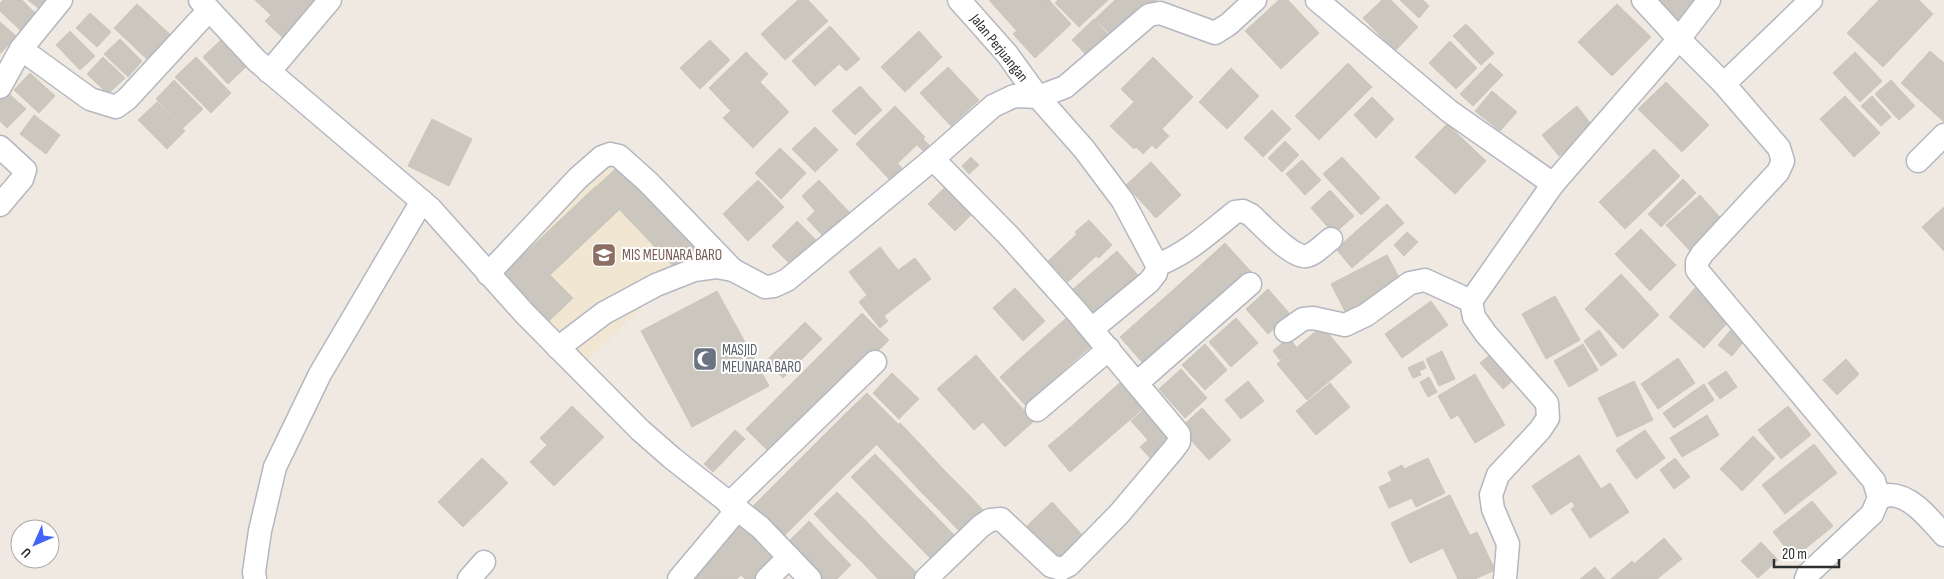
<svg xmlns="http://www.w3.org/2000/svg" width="1944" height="579" viewBox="0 0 1944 579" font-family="'Sofia Sans Condensed',sans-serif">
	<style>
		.education { fill: #f0e6d1 }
		.building { fill: #cbc7bf; stroke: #cbc5ba }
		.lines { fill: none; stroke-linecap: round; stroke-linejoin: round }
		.minor-casing { stroke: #b4b7c1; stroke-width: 25 }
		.minor { stroke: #fff; stroke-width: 22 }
		.labels { text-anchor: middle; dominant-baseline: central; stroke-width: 4; stroke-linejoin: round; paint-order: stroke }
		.street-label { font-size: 15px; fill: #2e2e2e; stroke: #fff }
		.education-label { font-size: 15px; fill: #785e54; stroke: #fff; text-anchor: start }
		.worship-label { font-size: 15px; fill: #5b616d; stroke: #fff; text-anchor: start }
	</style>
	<rect width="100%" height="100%" fill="#efe9e1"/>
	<polygon class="education" points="622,147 712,239 586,362 496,270"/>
	<g class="building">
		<polygon points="3,0 22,0 36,14 20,30 0,11 0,3"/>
		<polygon points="28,0 57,0 46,14"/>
		<polygon points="255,0 317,0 283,38 265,21 271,15"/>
		<polygon points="798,0 808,0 828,21 785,60 761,34"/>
		<polygon points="989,0 1049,0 1017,31"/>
		<polygon points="1049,0 1071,24 1035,58 1013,34"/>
		<polygon points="1058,0 1082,0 1094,13 1079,27 1055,3"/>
		<polygon points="1082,0 1108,0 1094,13"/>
		<polygon points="1115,0 1157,0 1116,40 1095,19"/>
		<polygon points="1279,0 1288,0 1319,33 1281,69 1245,31"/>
		<polygon points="1382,0 1391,0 1418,27 1395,51 1363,18"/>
		<polygon points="1400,0 1423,0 1429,6 1419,18"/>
		<polygon points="1651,0 1697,0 1675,23"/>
		<polygon points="1879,0 1919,0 1933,14 1883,67 1847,33"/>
		<polygon points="137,4 174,38 151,63 114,28"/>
		<polygon points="1617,4 1651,37 1612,76 1578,42"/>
		<polygon points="90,13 111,32 97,47 76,28"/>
		<polygon points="1094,19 1114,41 1092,61 1072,40"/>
		<polygon points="0,22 16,36 1,53 0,53"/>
		<polygon points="1466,24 1494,53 1481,65 1453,36"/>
		<polygon points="830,26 860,59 846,71 816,39"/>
		<polygon points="70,31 95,56 80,70 56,45"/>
		<polygon points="919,31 942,57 905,92 881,67"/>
		<polygon points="224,37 249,64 228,84 203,57"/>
		<polygon points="120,39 142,61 128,77 104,54"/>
		<polygon points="816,39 839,64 815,86 792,61"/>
		<polygon points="710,40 730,60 700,89 680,68"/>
		<polygon points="1450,41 1477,68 1456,89 1429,63"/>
		<polygon points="1930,51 1944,63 1944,122 1901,83"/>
		<polygon points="746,52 768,74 731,111 709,88"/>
		<polygon points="1855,52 1882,81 1860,102 1833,73"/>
		<polygon points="103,57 125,78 108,94 87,74"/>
		<polygon points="196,57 231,93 211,113 175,77"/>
		<polygon points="1153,57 1193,97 1162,129 1169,136 1156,149 1152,145 1143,154 1136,147 1134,149 1110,126 1134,102 1121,89"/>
		<polygon points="1348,63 1372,87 1319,140 1295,116"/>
		<polygon points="1490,63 1503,75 1473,106 1460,94"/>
		<polygon points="948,67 979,100 951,126 920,93"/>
		<polygon points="1231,68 1259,96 1227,129 1199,102"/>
		<polygon points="30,73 55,96 39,113 14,90"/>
		<polygon points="174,80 203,109 183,128 156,99"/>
		<polygon points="1891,80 1915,106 1899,120 1875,94"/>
		<polygon points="760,82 789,112 753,148 723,118"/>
		<polygon points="1666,82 1709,125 1682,152 1638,109"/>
		<polygon points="860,86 882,110 855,135 832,111"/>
		<polygon points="1492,91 1517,112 1500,131 1475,111"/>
		<polygon points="8,93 26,109 7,128 0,121 0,101"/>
		<polygon points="1845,96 1880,133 1854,157 1820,119"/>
		<polygon points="1872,96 1891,117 1881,126 1861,106"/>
		<polygon points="1372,97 1394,119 1376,138 1354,115"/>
		<polygon points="157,102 185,131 167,149 138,120"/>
		<polygon points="895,106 925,137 898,163 868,132"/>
		<polygon points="1577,106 1594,128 1559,156 1542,135"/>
		<polygon points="1272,110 1291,129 1263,157 1244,138"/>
		<polygon points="34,115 60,135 46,154 20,134"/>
		<polygon points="432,119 472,139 449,186 408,166"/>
		<polygon points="1447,124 1486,161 1455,194 1415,157"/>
		<polygon points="815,127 838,150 815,172 792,149"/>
		<polygon points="868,132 902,168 890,180 856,144"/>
		<polygon points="923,139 935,151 929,157 917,145"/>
		<polygon points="1285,141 1299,155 1282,172 1268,158"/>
		<polygon points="780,148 806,173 781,199 755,173"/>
		<polygon points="1654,149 1680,176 1625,229 1599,202"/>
		<polygon points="971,157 979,165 969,174 962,166"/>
		<polygon points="1342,157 1380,198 1361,215 1323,174"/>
		<polygon points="1302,160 1321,180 1305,195 1286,174"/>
		<polygon points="623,162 700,244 675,268 597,186"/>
		<polygon points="1151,162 1181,195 1156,218 1126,185"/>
		<polygon points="1683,179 1696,193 1661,227 1648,214"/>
		<polygon points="758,180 784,207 748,241 723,214"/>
		<polygon points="819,180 851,214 825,238 807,219 815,211 802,196"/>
		<polygon points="952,180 979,207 955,231 928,204"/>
		<polygon points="596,186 619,210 550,275 573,298 549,321 504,273"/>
		<polygon points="1330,190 1354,216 1334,234 1311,208"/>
		<polygon points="1700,195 1725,223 1692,253 1666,225"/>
		<polygon points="1387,204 1404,223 1352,268 1336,249"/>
		<polygon points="1944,207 1944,251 1922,227"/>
		<polygon points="1089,220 1112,245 1099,258 1096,256 1068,282 1048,261 1077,234 1075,232"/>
		<polygon points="797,221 818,242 793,267 772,246"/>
		<polygon points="1641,229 1676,265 1650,291 1615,254"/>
		<polygon points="1407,232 1418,242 1404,256 1394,245"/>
		<polygon points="1225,243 1255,276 1232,297 1202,264"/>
		<polygon points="880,247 898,270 867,295 849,272"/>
		<polygon points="1117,251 1144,282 1110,310 1105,304 1093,314 1072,290"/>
		<polygon points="1387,255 1401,281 1374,296 1360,269"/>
		<polygon points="915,258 931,279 918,289 901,268"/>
		<polygon points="1202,264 1232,297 1203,323 1173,290"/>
		<polygon points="901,268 918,289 884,316 867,295"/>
		<polygon points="1360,269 1379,304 1349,319 1331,284"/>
		<polygon points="1621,274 1659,315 1623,349 1585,309"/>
		<polygon points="1696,287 1731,319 1704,348 1669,317"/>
		<polygon points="1015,288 1045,321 1023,341 993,308"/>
		<polygon points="1268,289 1290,314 1268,334 1246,309"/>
		<polygon points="1173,290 1203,323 1177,346 1147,313"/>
		<polygon points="717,291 769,386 692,427 641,331"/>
		<polygon points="867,295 888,321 880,328 859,302"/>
		<polygon points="1555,296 1580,340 1546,359 1522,314"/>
		<polygon points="1431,301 1448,325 1402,358 1385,334"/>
		<polygon points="862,313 889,340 862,367 835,340"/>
		<polygon points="1147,313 1177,346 1149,370 1120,337"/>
		<polygon points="1071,314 1096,342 1073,362 1048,334"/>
		<polygon points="1236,318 1258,343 1231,367 1209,342"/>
		<polygon points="805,322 822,339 783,378 766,361"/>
		<polygon points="1736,324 1749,335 1732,356 1718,345"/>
		<polygon points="1322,326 1352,362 1307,400 1277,364"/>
		<polygon points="1599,330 1617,355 1601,366 1584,341"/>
		<polygon points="1048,334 1073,362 1048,385 1023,356"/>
		<polygon points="1289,337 1296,347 1280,360 1273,351"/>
		<polygon points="835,340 862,367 828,401 801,374"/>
		<polygon points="1205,344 1227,370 1205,390 1182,365"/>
		<polygon points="1583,344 1598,370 1569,387 1554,361"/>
		<polygon points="1497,349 1519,375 1503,389 1480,363"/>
		<polygon points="1442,351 1455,379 1439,386 1426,359"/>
		<polygon points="976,355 1012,397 974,430 937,389"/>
		<polygon points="1023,356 1048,385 1025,405 1000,377"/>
		<polygon points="1678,358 1695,383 1658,409 1641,384"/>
		<polygon points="1846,359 1859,374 1837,395 1823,380"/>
		<polygon points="1423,361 1426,368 1419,371 1416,364"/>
		<polygon points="1416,364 1421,375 1413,378 1408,368"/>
		<polygon points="1181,369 1207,398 1185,418 1159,389"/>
		<polygon points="1726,371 1737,387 1720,399 1708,383"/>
		<polygon points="892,373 919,399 899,419 873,393"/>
		<polygon points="801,374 828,401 801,428 774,401"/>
		<polygon points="1475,374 1488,397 1451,419 1438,396"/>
		<polygon points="1429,377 1437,392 1428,397 1420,382"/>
		<polygon points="1123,380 1146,406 1118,430 1096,404"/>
		<polygon points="1248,381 1264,401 1241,419 1225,400"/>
		<polygon points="1634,381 1653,420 1617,437 1598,398"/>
		<polygon points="1330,383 1350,407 1316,435 1296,411"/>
		<polygon points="1704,384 1714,400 1674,428 1663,413"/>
		<polygon points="867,393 898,424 874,447 843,416"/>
		<polygon points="1012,397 1034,421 1005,447 983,422"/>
		<polygon points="1488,397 1505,425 1487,436 1470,408"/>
		<polygon points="774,401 799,426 771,454 746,429"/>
		<polygon points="1096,404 1118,430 1095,450 1073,425"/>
		<polygon points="572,406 604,437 554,486 530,462 547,445 540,438"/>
		<polygon points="1148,406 1174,435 1159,448 1163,452 1153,461 1140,447 1148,440 1131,421"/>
		<polygon points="1788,406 1811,435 1781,459 1758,430"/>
		<polygon points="1202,408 1231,440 1209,460 1180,428"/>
		<polygon points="1470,408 1487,436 1475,443 1458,415"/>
		<polygon points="1707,415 1719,435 1682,457 1670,438"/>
		<polygon points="843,416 874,447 837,483 807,452"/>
		<polygon points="900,423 921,445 898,467 877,445"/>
		<polygon points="1073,425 1095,450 1070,472 1048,446"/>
		<polygon points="735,430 745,439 713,472 704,464"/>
		<polygon points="1645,430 1665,458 1636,479 1616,450"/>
		<polygon points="1753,436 1775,458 1742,491 1720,469"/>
		<polygon points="1814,444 1837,473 1785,514 1762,485"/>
		<polygon points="921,445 945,471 922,493 898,467"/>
		<polygon points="807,452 837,483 813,507 783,476"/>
		<polygon points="875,454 924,504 900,527 851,477"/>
		<polygon points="1579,455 1601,489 1575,506 1553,472"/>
		<polygon points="482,458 508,483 463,527 438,502"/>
		<polygon points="1428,458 1445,493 1416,507 1412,498 1389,508 1379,487 1392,481 1388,472 1402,465 1404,469"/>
		<polygon points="1675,458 1690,477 1674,489 1660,470"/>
		<polygon points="945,471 965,491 942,513 922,493"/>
		<polygon points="1553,472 1572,501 1551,515 1532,486"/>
		<polygon points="783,476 813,507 780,540 750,509"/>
		<polygon points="1610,483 1629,512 1590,538 1571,509"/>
		<polygon points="965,491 984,511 961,533 942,513"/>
		<polygon points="837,492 866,521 843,544 814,514"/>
		<polygon points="1450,495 1470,536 1443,548 1424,507"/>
		<polygon points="1812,501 1833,526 1794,558 1773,532"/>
		<polygon points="1052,502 1086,539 1061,562 1027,526"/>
		<polygon points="924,504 958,539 935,563 900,527"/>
		<polygon points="1424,507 1443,548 1410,563 1391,523"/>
		<polygon points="809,521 826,539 803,561 787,543"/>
		<polygon points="866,521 884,540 862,562 843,544"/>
		<polygon points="738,523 774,559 754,579 745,579 714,548"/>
		<polygon points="1477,532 1495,570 1475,579 1458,579 1443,548"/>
		<polygon points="1664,538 1682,559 1657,579 1647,579 1634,564"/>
		<polygon points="826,539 851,565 837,579 821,579 803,561"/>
		<polygon points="884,540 920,576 917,579 878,579 862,562"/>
		<polygon points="1761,542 1778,560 1758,578 1741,561"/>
		<polygon points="714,548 741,575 737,579 691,579"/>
		<polygon points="1632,561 1647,579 1611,579"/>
		<polygon points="1595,567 1605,579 1580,579"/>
	</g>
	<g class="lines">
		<defs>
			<g id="minor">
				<polyline points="61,0 21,49 90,99 116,107 127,99 209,10"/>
				<polyline points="200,0 257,61 431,209 526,315 640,430 672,458 760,527 810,579"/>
				<polyline points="959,0 1007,54 1038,97 1084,149 1123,201 1157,265 1156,273 1149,282 1092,329"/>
				<polyline points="1317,0 1449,111 1553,184"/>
				<polyline points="1643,0 1679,39 1709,0"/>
				<polyline points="269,72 330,0"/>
				<polyline points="1724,84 1779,148 1783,161 1778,172 1702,254 1697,262 1697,270 1874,481 1879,498 1872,514 1808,574 1806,579"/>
				<polyline points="0,87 21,49"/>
				<polyline points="0,147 25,170 22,179 0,205"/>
				<polyline points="1918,161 1944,135"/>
				<path d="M 1157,265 C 1187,254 1210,232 1235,212 L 1243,211 L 1251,215 C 1261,224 1293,259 1306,256 C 1314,255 1324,244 1331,239"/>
				<polyline points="488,274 578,178 602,157 610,154 619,156 648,182 733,270"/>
				<polyline points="1286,331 1303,319 1313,318 1345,325 1366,315 1410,283 1425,280 1471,301"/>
				<polyline points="558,348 604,313 656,285 694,270 716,267 733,270 765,287 774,286 787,280 933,159 993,106 1014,96 1038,97 1065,87 1149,15 1160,13 1215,33 1229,24 1255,0"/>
				<polyline points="1137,383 1250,284"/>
				<polyline points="1037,410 1109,349"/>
				<path d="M 1879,498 C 1882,497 1887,495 1890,495 C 1913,496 1930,520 1944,535"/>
				<polyline points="729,504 875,362"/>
				<polyline points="255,579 254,572 260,531 275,467 320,374 422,201"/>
				<polyline points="469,579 484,562"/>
				<polyline points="679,579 737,510"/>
				<polyline points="767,579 789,557"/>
				<polyline points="926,579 981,526 990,520 1001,519 1051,566 1061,569 1069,565 1119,514 1173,450 1179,442 1179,434 1077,312 1009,236 933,159"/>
				<polyline points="1505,579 1508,544 1493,509 1491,495 1498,475 1540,430 1548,418 1547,403 1486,334 1474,317 1471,301 1553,184 1679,39 1724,84 1811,0"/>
			</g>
		</defs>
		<use href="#minor" class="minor-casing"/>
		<use href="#minor" class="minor"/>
	</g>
	<defs>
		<symbol id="school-square" viewBox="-11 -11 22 22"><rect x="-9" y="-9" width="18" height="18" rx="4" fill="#8d6e63" stroke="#fff"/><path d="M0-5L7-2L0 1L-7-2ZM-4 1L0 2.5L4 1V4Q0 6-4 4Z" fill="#fff"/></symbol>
		<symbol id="mosque-square" viewBox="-11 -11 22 22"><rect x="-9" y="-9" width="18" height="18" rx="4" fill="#6b7280" stroke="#fff"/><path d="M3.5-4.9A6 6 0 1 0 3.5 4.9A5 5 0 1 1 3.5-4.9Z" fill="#fff"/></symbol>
	</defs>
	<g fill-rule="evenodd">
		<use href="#school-square" x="590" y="241" width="28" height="28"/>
		<use href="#mosque-square" x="691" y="345" width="28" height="28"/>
	</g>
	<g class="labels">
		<g class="street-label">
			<text transform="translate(999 48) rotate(51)">Jalan Perjuangan</text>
		</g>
		<g class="education-label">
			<text x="622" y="255">MIS MEUNARA BARO</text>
		</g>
		<g class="worship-label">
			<text x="722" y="350">MASJID<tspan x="722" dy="17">MEUNARA BARO</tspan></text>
		</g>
	</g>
	<g transform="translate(35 544) rotate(225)"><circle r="24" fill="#ffffff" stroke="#ababab"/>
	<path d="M0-4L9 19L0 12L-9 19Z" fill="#4264fb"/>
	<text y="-8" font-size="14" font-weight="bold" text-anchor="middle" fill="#2e2e2e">U</text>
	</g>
	<path d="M1774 559v8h65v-8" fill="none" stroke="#2e2e2e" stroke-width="2.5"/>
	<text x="1782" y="559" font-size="15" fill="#2e2e2e" stroke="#ffffff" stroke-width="4" paint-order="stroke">20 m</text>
</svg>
